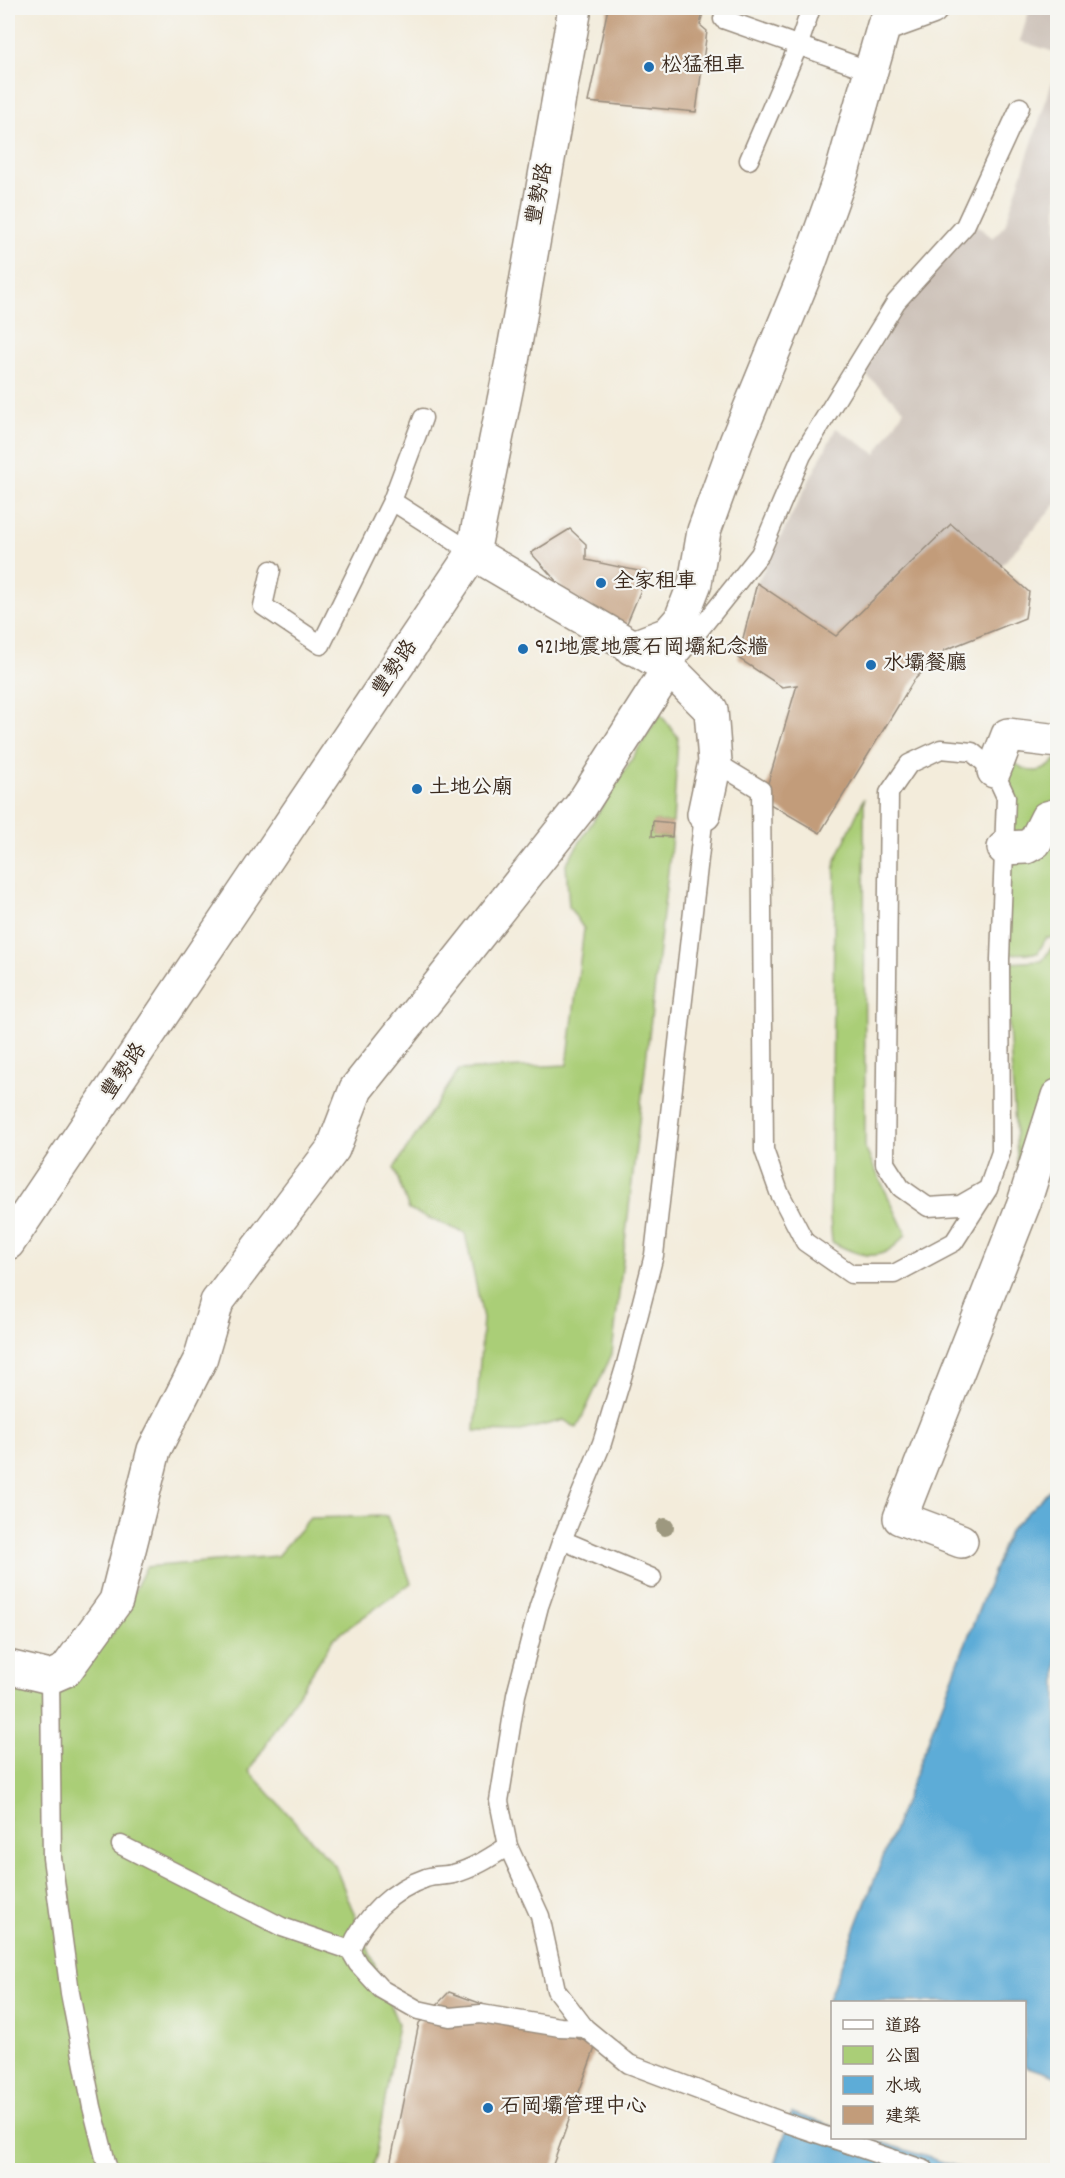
<svg xmlns="http://www.w3.org/2000/svg" width="1065" height="2178" viewBox="0 0 1065 2178" font-family="Dekko,'LXGW WenKai TC',sans-serif">
	<style>
		.industrial { fill: #cdc2b9 }
		.green { fill: #aace77; stroke: #727c4a; stroke-width: 1.5 }
		.water { fill: #5dacd7; stroke: #4c6b7a; stroke-width: 1.5 }
		.building { fill: #c29c7a }
		.lines { fill: none; stroke-linecap: round; stroke-linejoin: round }
		.lane-casing { stroke: #978b7c; stroke-width: 21 }
		.street-casing { stroke: #978b7c; stroke-width: 36 }
		.secondary-casing { stroke: #978b7c; stroke-width: 36 }
		.lane { stroke: #fff; stroke-width: 18 }
		.street { stroke: #fff; stroke-width: 33 }
		.secondary { stroke: #fff; stroke-width: 33 }
		.tree { fill: #9d987f }
		.poi-dot { fill: #1f6fb2; stroke: #f6f6f2; stroke-width: 2 }
		.labels { text-anchor: middle; dominant-baseline: central; stroke-width: 4.5; stroke-linejoin: round; paint-order: stroke }
		.poi-label { font-size: 21px; fill: #3b2a1e; stroke: #f6f6f2; text-anchor: start }
		.street-label { font-size: 21px; fill: #3b2a1e; stroke: #f6f6f2 }
	</style>
	<rect width="100%" height="100%" fill="#f6f6f2"/>
	<filter id="ink" filterUnits="userSpaceOnUse"><feTurbulence type="fractalNoise" baseFrequency=".0167" numOctaves="2"/><feDisplacementMap in="SourceGraphic" scale="12" xChannelSelector="R" yChannelSelector="G"/><feConvolveMatrix kernelMatrix="1 2 1 2 8 2 1 2 1" color-interpolation-filters="sRGB"/></filter>
	<filter id="wash" filterUnits="userSpaceOnUse"><feTurbulence type="fractalNoise" baseFrequency=".008" numOctaves="4" result="noise"/><feDisplacementMap in="SourceGraphic" scale="24" xChannelSelector="R" yChannelSelector="G"/><feGaussianBlur stdDeviation="1.35" result="paint"/><feColorMatrix in="noise" values="0 0 0 0 0 0 0 0 0 0 0 0 0 0 0 0 0 1.4 0 .05"/><feComposite in="paint" operator="in"/></filter>
	<g filter="url(#wash)">
		<rect width="100%" height="100%" fill="#f3ecdb"/>
		<g class="industrial">
			<polygon points="1030,8 1057,8 1057,53 1020,41"/>
			<polygon points="1057,67 1057,503 1000,567 951,524 836,636 757,583 836,428 876,454 904,410 862,371 913,295 971,221 993,238 1005,225"/>
		</g>
		<g class="green">
			<polygon points="660,714 678,737 673,823 654,821 652,835 672,837 612,1354 577,1428 564,1420 517,1432 475,1431 483,1318 465,1233 409,1210 394,1168 459,1070 567,1065 584,929 569,907 566,864"/>
			<path d="M 1057,758 L 1057,808 L 1009,841 L 1002,771 L 1015,763 C 1030,775 1045,774 1057,758 Z"/>
			<path d="M 864,798 L 865,1148 L 906,1234 C 883,1264 862,1258 832,1242 L 830,1217 L 835,862 Z"/>
			<polygon points="1057,820 1057,938 1046,938 1038,953 1004,954 1008,853"/>
			<polygon points="1052,947 1057,947 1057,1073 1019,1189 1005,963 1042,961"/>
			<polygon points="387,1516 411,1583 334,1638 249,1771 335,1866 398,2024 373,2170 8,2170 8,1688 16,1690 66,1682 113,1633 146,1567 277,1556 310,1518"/>
		</g>
		<g class="water">
			<polygon points="1057,1483 1057,2077 1025,2066 1024,2002 827,2002 1009,1531"/>
			<polygon points="792,2113 832,2126 832,2138 868,2138 968,2170 773,2170"/>
		</g>
		<g id="blocks">
			<g class="building">
				<polygon points="608,8 704,8 700,25 707,31 696,112 588,102"/>
				<polygon points="951,524 1029,592 1025,618 945,650 914,680 820,833 763,800 797,685 782,687 738,658 757,583 836,636"/>
				<polygon points="570,529 586,544 586,560 648,573 625,628 567,593 531,553"/>
				<polygon points="653,821 673,823 672,837 652,836"/>
				<polygon points="449,1992 596,2045 551,2170 389,2170 419,2023"/>
			</g>
		</g>
	</g>
	<g filter="url(#ink)">
		<use href="#blocks" fill-opacity="0" stroke="#978b7c" stroke-width="1.5"/>
		<g class="lines">
			<defs>
				<g id="lane">
					<polyline points="727,8 723,19 871,71"/>
					<polyline points="749,160 799,44 811,8"/>
					<polyline points="392,501 473,553"/>
					<polyline points="271,570 263,606 321,645 392,501 423,418"/>
					<polyline points="669,668 760,554 802,455 896,302 965,226 1020,107"/>
					<polyline points="715,762 761,790 764,1150 779,1192 805,1242 851,1274 894,1274 954,1242 988,1189 1001,1152 1000,959 1006,797 994,771 972,752 941,749 909,764 889,793 885,1163 901,1188 928,1207 960,1205 988,1189"/>
					<polyline points="704,814 654,1255 626,1364 602,1443 562,1540 539,1606 516,1695 499,1801 508,1846 540,1916 556,1990 585,2028 629,2064 778,2120 925,2170"/>
					<polyline points="562,1540 652,1578"/>
					<polyline points="50,1677 52,1858 70,1993 92,2107 108,2170"/>
					<polyline points="121,1845 282,1927 350,1950"/>
					<path d="M 508,1846 C 491,1857 473,1869 453,1874 C 445,1876 434,1875 426,1878 C 393,1889 363,1918 350,1950 L 358,1964 L 381,1989 L 418,2010 L 450,2017 L 481,2014 L 560,2027 L 585,2028"/>
				</g>
				<g id="street">
					<polyline points="473,553 669,668 711,710 715,762 704,814"/>
					<polyline points="631,648 668,634 681,619 695,583 704,531 737,440 808,267 842,172 884,25 931,8"/>
					<polyline points="994,771 1008,735 1058,741"/>
					<polyline points="1004,848 1026,847 1035,842 1047,818 1058,815"/>
					<polyline points="961,1541 900,1518 1024,1203 1058,1096"/>
					<polyline points="8,1667 50,1677 66,1670 116,1601 154,1450 200,1360 217,1302 333,1149 356,1089 581,806 669,668"/>
				</g>
				<polyline id="secondary" points="8,1243 473,553 512,361 575,8"/>
			</defs>
			<use href="#lane" class="lane-casing"/>
			<use href="#street" class="street-casing"/>
			<use href="#secondary" class="secondary-casing"/>
			<use href="#lane" class="lane"/>
			<use href="#street" class="street"/>
			<use href="#secondary" class="secondary"/>
		</g>
		<circle class="tree" cx="665" cy="1527" r="9"/>
	</g>
	<g class="poi-dot">
		<circle cx="649" cy="67" r="6"/>
		<circle cx="601" cy="583" r="6"/>
		<circle cx="523" cy="649" r="6"/>
		<circle cx="871" cy="665" r="6"/>
		<circle cx="417" cy="789" r="6"/>
		<circle cx="488" cy="2108" r="6"/>
	</g>
	<g class="labels">
		<g class="poi-label">
			<text x="661" y="67">松猛租車</text>
			<text x="613" y="583">全家租車</text>
			<text x="535" y="649">921地震地震石岡壩紀念牆</text>
			<text x="883" y="665">水壩餐廳</text>
			<text x="429" y="789">土地公廟</text>
			<text x="500" y="2108">石岡壩管理中心</text>
		</g>
		<g class="street-label">
			<text transform="translate(541 194) rotate(-79)">豐勢路</text>
			<text transform="translate(396 669) rotate(-56)">豐勢路</text>
			<text transform="translate(125 1072) rotate(-56)">豐勢路</text>
		</g>
	</g>
	<rect width="1065" height="2178" fill="none" stroke="#f6f6f2" stroke-width="30"/>
	<rect x="831" y="2001" width="195" height="138" fill="#f6f6f2" stroke="#aba49d" stroke-width="1.5"/>
	<rect x="843" y="2020" width="30" height="9" fill="#ffffff" stroke="#aba49d" stroke-width="1.5"/>
	<text x="885" y="2031" font-size="18" fill="#3b2a1e">道路</text>
	<rect x="843" y="2046" width="30" height="18" fill="#aace77" stroke="#aba49d" stroke-width="1.5"/>
	<text x="885" y="2061" font-size="18" fill="#3b2a1e">公園</text>
	<rect x="843" y="2076" width="30" height="18" fill="#5dacd7" stroke="#aba49d" stroke-width="1.5"/>
	<text x="885" y="2091" font-size="18" fill="#3b2a1e">水域</text>
	<rect x="843" y="2106" width="30" height="18" fill="#c29c7a" stroke="#aba49d" stroke-width="1.5"/>
	<text x="885" y="2121" font-size="18" fill="#3b2a1e">建築</text>
</svg>
